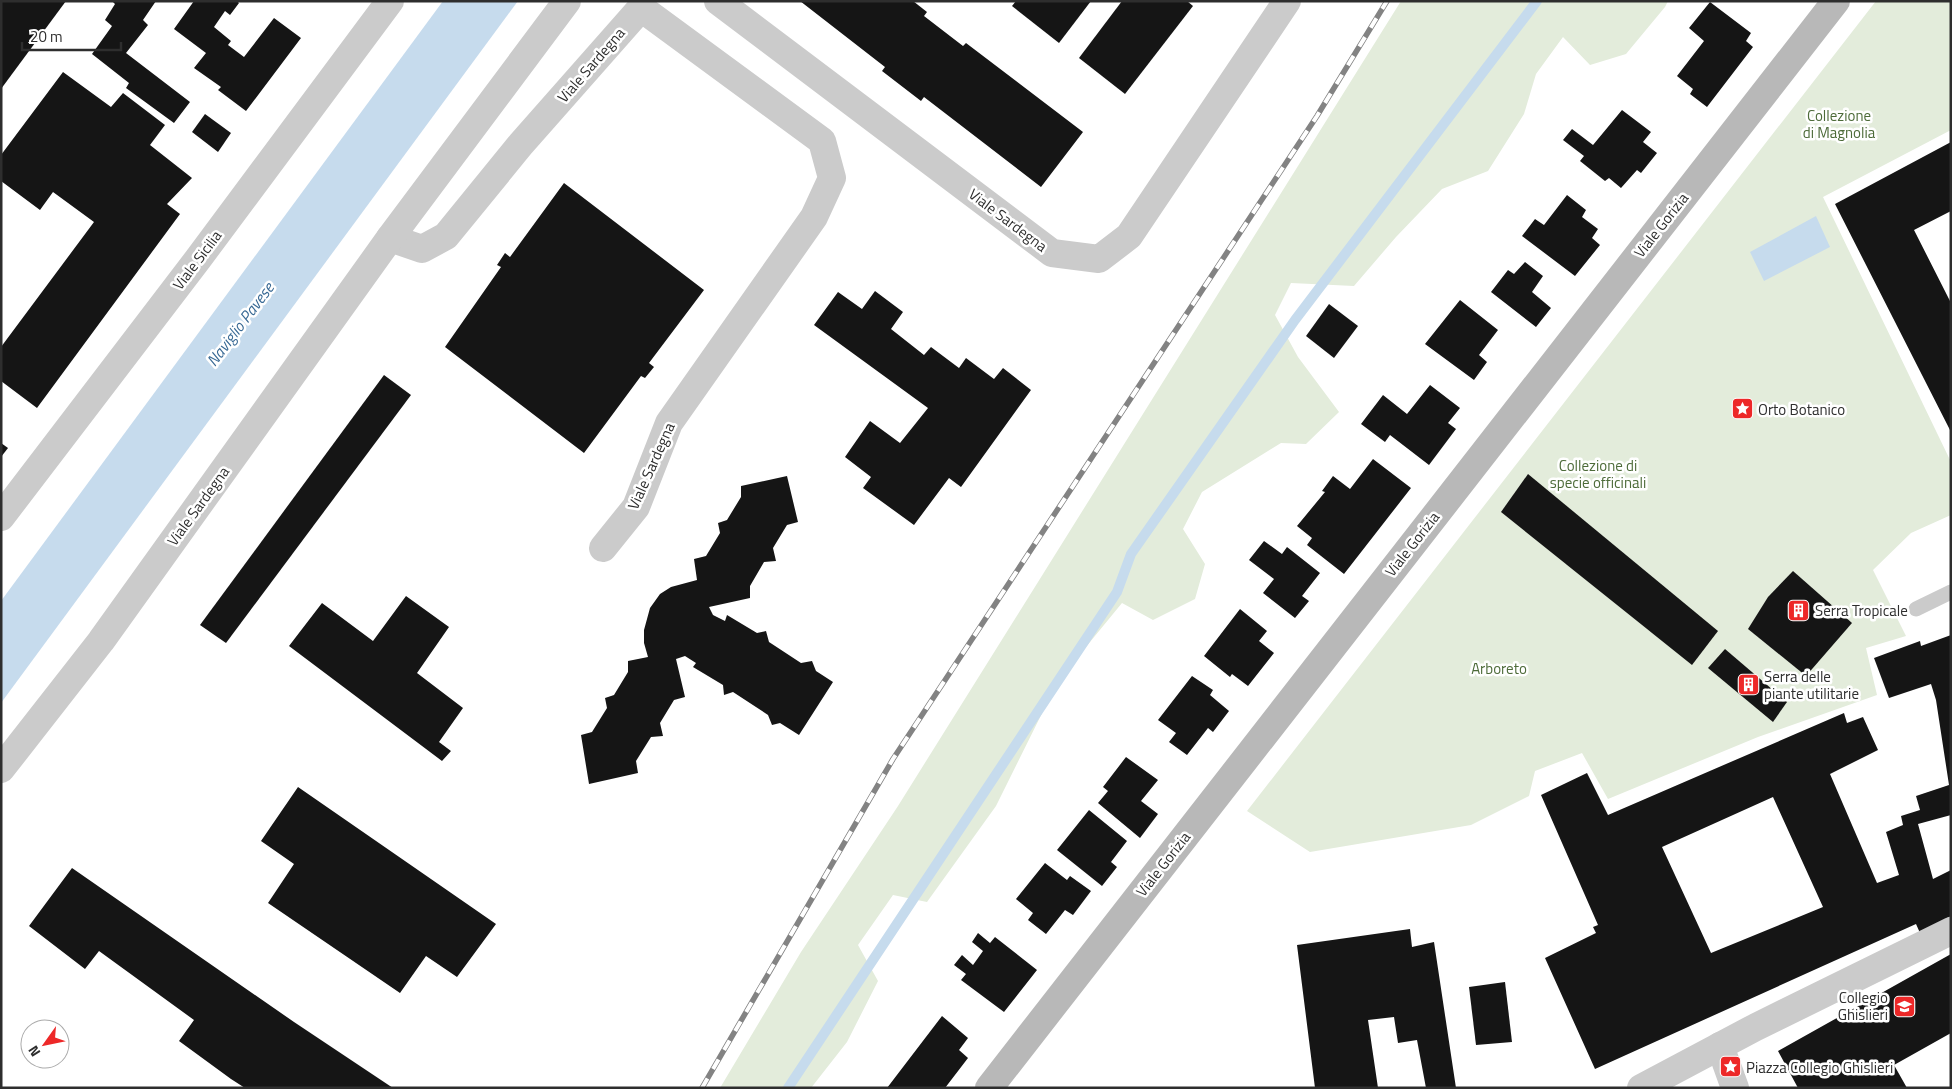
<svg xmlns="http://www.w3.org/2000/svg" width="1952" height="1089" viewBox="0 0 1952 1089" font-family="'Titillium Web',sans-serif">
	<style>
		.green { fill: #e3ecdb }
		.water { fill: #c6dbed }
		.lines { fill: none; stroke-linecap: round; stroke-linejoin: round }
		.stream { stroke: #c6dbed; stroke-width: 10 }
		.building { fill: #151515; fill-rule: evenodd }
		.lane { stroke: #cbcbcb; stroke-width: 15 }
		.street { stroke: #cbcbcb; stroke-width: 28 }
		.secondary { stroke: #b8b8b8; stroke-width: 28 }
		.rail-casing { stroke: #838383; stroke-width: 5.5 }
		.rail { stroke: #fff; stroke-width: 4; stroke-dasharray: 11; stroke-linecap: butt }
		.labels { text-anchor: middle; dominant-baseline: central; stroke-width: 5; stroke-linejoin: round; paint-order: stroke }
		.street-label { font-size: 15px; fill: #2e2e2e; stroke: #fff }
		.park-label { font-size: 15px; fill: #4d6b39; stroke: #fff }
		.poi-label { font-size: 15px; fill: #2e2e2e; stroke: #fff; text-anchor: start }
		.water-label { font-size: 16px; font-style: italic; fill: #386994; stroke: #fff }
	</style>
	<rect width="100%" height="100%" fill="#fff"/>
	<g class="green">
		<polygon points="1401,1 1668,1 1665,7 1626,54 1590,65 1563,37 1536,74 1524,114 1488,171 1442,189 1396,237 1354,286 1291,283 1275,315 1298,357 1339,412 1306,444 1281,443 1202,492 1183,529 1205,564 1195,599 1153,620 1122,603 1058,681 996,806 927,902 893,895 858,945 878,981 847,1042 811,1088 720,1088 801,952 898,806"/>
		<polygon points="1876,1 1951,1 1951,130 1823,197 1951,462 1951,515 1911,533 1873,570 1906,636 1866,648 1877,695 1758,737 1608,799 1582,753 1535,771 1529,796 1471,825 1310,852 1247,811"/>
	</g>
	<g class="water">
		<polygon points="443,1 518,1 1,703 1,601"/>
		<polygon points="1816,216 1830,247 1764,281 1750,252"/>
	</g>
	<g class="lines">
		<polyline class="stream" points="788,1088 1117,592 1131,554 1295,320 1537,1"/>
	</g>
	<g class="building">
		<polygon points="1,1 66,1 1,89"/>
		<polygon points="112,1 156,1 143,20 148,25 126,53 190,102 174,123 126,88 129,83 92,54 112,26 105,20 115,4"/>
		<polygon points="194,1 237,1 239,3 230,15 225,11 214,27 231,41 228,45 244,57 274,18 301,38 246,111 218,90 221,87 194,68 206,53 174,29"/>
		<polygon points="800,1 913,1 927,12 924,16 963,46 966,43 1083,132 1041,187 924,97 921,101 882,71 885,67"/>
		<polygon points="1016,1 1091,1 1059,43 1012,6"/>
		<polygon points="1122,1 1187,1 1193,6 1125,94 1079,58"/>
		<polygon points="1710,2 1751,33 1746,41 1753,47 1707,107 1690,94 1693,89 1677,76 1704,41 1689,28"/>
		<polygon points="63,72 111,107 123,93 165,125 150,145 192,178 167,204 180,214 37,408 1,381 1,347 94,222 53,192 40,210 1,181 1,155"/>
		<polygon points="1622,110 1651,132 1643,142 1657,153 1641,173 1637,170 1621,188 1609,178 1605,181 1580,161 1584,156 1563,140 1572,129 1593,145"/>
		<polygon points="205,114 231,133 218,152 192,132"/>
		<polygon points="1951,142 1951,211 1914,230 1951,303 1951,432 1835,204"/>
		<polygon points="564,183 704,290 649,363 654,367 645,378 641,376 584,453 445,347 501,267 497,265 505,253 510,257"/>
		<polygon points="1567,195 1586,210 1582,217 1598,229 1592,238 1600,245 1575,276 1522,236 1535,219 1544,225"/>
		<polygon points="1525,262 1543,276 1532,292 1551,308 1536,327 1491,292 1508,270 1514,274"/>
		<polygon points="875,291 903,312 891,329 924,355 931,347 959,368 966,358 994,379 1003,368 1031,390 961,487 949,478 914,525 863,488 871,477 845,457 870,421 900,443 928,408 814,325 838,292 862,309"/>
		<polygon points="1460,300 1498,330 1479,355 1487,362 1474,380 1425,344"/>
		<polygon points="1329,304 1358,326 1334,358 1306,336"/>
		<polygon points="384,375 411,395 226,643 200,625"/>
		<polygon points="1430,385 1460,408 1448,423 1456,429 1429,465 1390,435 1385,442 1361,424 1383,395 1407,414"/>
		<polygon points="1,443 8,448 1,457"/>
		<polygon points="1373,459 1411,488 1344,574 1307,545 1312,538 1297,526 1325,492 1322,491 1333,476 1350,489"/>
		<polygon points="1528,474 1718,631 1692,665 1501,512"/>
		<polygon points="787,476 798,522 787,525 773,548 776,561 764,562 750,586 750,598 709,607 713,615 725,621 727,615 757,633 766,631 769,642 801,663 812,661 816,671 833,682 799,735 780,723 772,725 768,715 733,692 724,695 723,685 693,667 696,663 685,656 676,659 685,697 674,700 660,723 663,736 651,737 636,761 638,773 589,784 581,735 592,732 607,708 605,698 614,695 628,672 628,661 648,657 644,643 644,630 650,608 660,594 671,587 697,580 694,559 706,556 720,533 718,523 727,520 741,497 741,486"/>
		<polygon points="1264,541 1282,554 1287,547 1320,573 1302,596 1309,601 1295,618 1263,593 1274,579 1249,560"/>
		<polygon points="1793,571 1852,623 1806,676 1748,629 1768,597"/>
		<polygon points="406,596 449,627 417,673 463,708 439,742 451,751 442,761 289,646 322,603 373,641"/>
		<polygon points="1240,609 1267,631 1259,641 1274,653 1248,686 1232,674 1230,677 1204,656"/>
		<path d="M 1951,635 L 1951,815 L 1918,824 L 1933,879 L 1951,870 L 1951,916 L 1920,933 L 1916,924 L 1595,1069 L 1545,958 L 1596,933 L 1593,927 L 1598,925 L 1541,795 L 1587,773 L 1608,815 L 1844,713 L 1847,723 L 1863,717 L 1878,750 L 1830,774 L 1877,883 L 1899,875 L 1886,832 L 1903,825 L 1901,816 L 1920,810 L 1916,796 L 1949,785 L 1936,700 L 1931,684 L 1889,698 L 1874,658 L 1920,641 L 1921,646 ZM 1773,797 L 1823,907 L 1711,953 L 1662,847 Z"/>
		<polygon points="1725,649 1787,702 1773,722 1708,668"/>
		<polygon points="1192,676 1213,690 1210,695 1229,711 1213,732 1208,728 1187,755 1169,742 1176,733 1158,720"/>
		<polygon points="1126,757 1158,780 1141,801 1158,814 1140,838 1098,803 1108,791 1103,787"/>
		<polygon points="298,787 496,924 457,977 426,956 400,993 268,903 294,864 261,841"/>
		<polygon points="1089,810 1127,841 1111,862 1117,867 1102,886 1057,850"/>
		<polygon points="1045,863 1067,880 1070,876 1091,891 1073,915 1065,910 1046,934 1028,920 1033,913 1016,899"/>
		<polygon points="72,868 294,1022 393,1088 245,1088 231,1079 179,1041 194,1020 99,951 85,969 29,926"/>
		<polygon points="1410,929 1412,947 1434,942 1456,1088 1426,1088 1417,1040 1398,1043 1394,1017 1368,1020 1378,1088 1315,1088 1297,945"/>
		<polygon points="978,933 990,943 995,937 1037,970 1004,1012 961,980 966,974 954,965 962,955 973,965 983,951 972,942"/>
		<polygon points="1951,954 1951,1033 1894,1065 1907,1088 1798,1088 1778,1051"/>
		<polygon points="1505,982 1512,1042 1476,1045 1469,987"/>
		<polygon points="942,1016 968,1038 959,1050 968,1058 945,1088 887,1088"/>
	</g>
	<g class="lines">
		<polyline class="lane" points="1916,609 1951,592"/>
		<g class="street">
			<polyline points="718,1 1052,253 1099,259 1129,236 1287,1"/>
			<polyline points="390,238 422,249 446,236 521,144 641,8 822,141 832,178 814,217 669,423 636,507 603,548"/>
			<polyline points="1,517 198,259 390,1"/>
			<polyline points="1,769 101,641 390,238 567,1"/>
			<polyline points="1720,1046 1735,1088"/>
			<polyline points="1641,1088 1756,1027 1951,931"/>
		</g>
		<polyline class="secondary" points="989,1088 1836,1"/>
		<defs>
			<polyline id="rail" points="702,1088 893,759 1317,116 1387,1"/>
		</defs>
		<use href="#rail" class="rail-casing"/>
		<use href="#rail" class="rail"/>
	</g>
	<defs>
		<symbol id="sight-square" viewBox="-11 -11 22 22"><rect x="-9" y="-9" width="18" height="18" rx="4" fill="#ed2828" stroke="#fff"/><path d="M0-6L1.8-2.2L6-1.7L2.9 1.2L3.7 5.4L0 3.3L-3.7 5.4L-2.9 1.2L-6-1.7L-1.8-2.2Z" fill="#fff"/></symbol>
		<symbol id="building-square" viewBox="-11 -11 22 22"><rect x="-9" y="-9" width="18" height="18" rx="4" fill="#ed2828" stroke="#fff"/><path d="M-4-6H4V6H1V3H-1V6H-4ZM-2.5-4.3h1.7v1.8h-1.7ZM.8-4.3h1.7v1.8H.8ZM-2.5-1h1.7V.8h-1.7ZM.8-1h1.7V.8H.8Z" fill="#fff"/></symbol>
		<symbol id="university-square" viewBox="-11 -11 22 22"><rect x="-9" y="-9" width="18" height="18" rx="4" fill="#ed2828" stroke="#fff"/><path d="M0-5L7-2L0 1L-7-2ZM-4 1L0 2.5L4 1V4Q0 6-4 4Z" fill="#fff"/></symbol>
	</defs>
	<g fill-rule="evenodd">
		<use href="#sight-square" x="1730" y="396" width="25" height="25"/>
		<use href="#building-square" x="1786" y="598" width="25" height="25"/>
		<use href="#building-square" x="1736" y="672" width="25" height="25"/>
		<use href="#university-square" x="1892" y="994" width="25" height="25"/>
		<use href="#sight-square" x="1718" y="1054" width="25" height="25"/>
	</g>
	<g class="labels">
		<g class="street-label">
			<text transform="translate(591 65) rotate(-49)">Viale Sardegna</text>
			<text transform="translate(1008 220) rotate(37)">Viale Sardegna</text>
			<text transform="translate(1661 225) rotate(-52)">Viale Gorizia</text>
			<text transform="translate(197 260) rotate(-53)">Viale Sicilia</text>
			<text transform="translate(651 466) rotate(-66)">Viale Sardegna</text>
			<text transform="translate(198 506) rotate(-54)">Viale Sardegna</text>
			<text transform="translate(1412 544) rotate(-52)">Viale Gorizia</text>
			<text transform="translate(1163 864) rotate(-52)">Viale Gorizia</text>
		</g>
		<g class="park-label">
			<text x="1839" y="115">Collezione<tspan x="1839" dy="17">di Magnolia</tspan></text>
			<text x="1598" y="465">Collezione di<tspan x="1598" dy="17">specie officinali</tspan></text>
			<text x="1499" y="668">Arboreto</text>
		</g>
		<g class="poi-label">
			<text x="1758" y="409">Orto Botanico</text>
			<text x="1815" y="610">Serra Tropicale</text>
			<text x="1764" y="676">Serra delle<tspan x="1764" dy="17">piante utilitarie</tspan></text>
			<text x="1888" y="997" text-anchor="end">Collegio<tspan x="1888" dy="17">Ghislieri</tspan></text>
			<text x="1746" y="1067">Piazza Collegio Ghislieri</text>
		</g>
		<g class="water-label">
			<text transform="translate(240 324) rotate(-53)">Naviglio Pavese</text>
		</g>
	</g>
	<rect width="1952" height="1089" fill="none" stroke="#2e2e2e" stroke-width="5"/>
	<g transform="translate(45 1044) rotate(237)"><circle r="24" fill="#ffffff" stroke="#ababab"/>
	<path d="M0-4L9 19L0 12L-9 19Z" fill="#ed2828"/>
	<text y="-8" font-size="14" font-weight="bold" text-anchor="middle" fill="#2e2e2e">N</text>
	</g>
	<path d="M22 42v8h99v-8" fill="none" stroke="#2e2e2e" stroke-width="2.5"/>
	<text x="30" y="42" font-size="15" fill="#2e2e2e" stroke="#ffffff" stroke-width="4" paint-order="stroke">20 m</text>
</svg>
